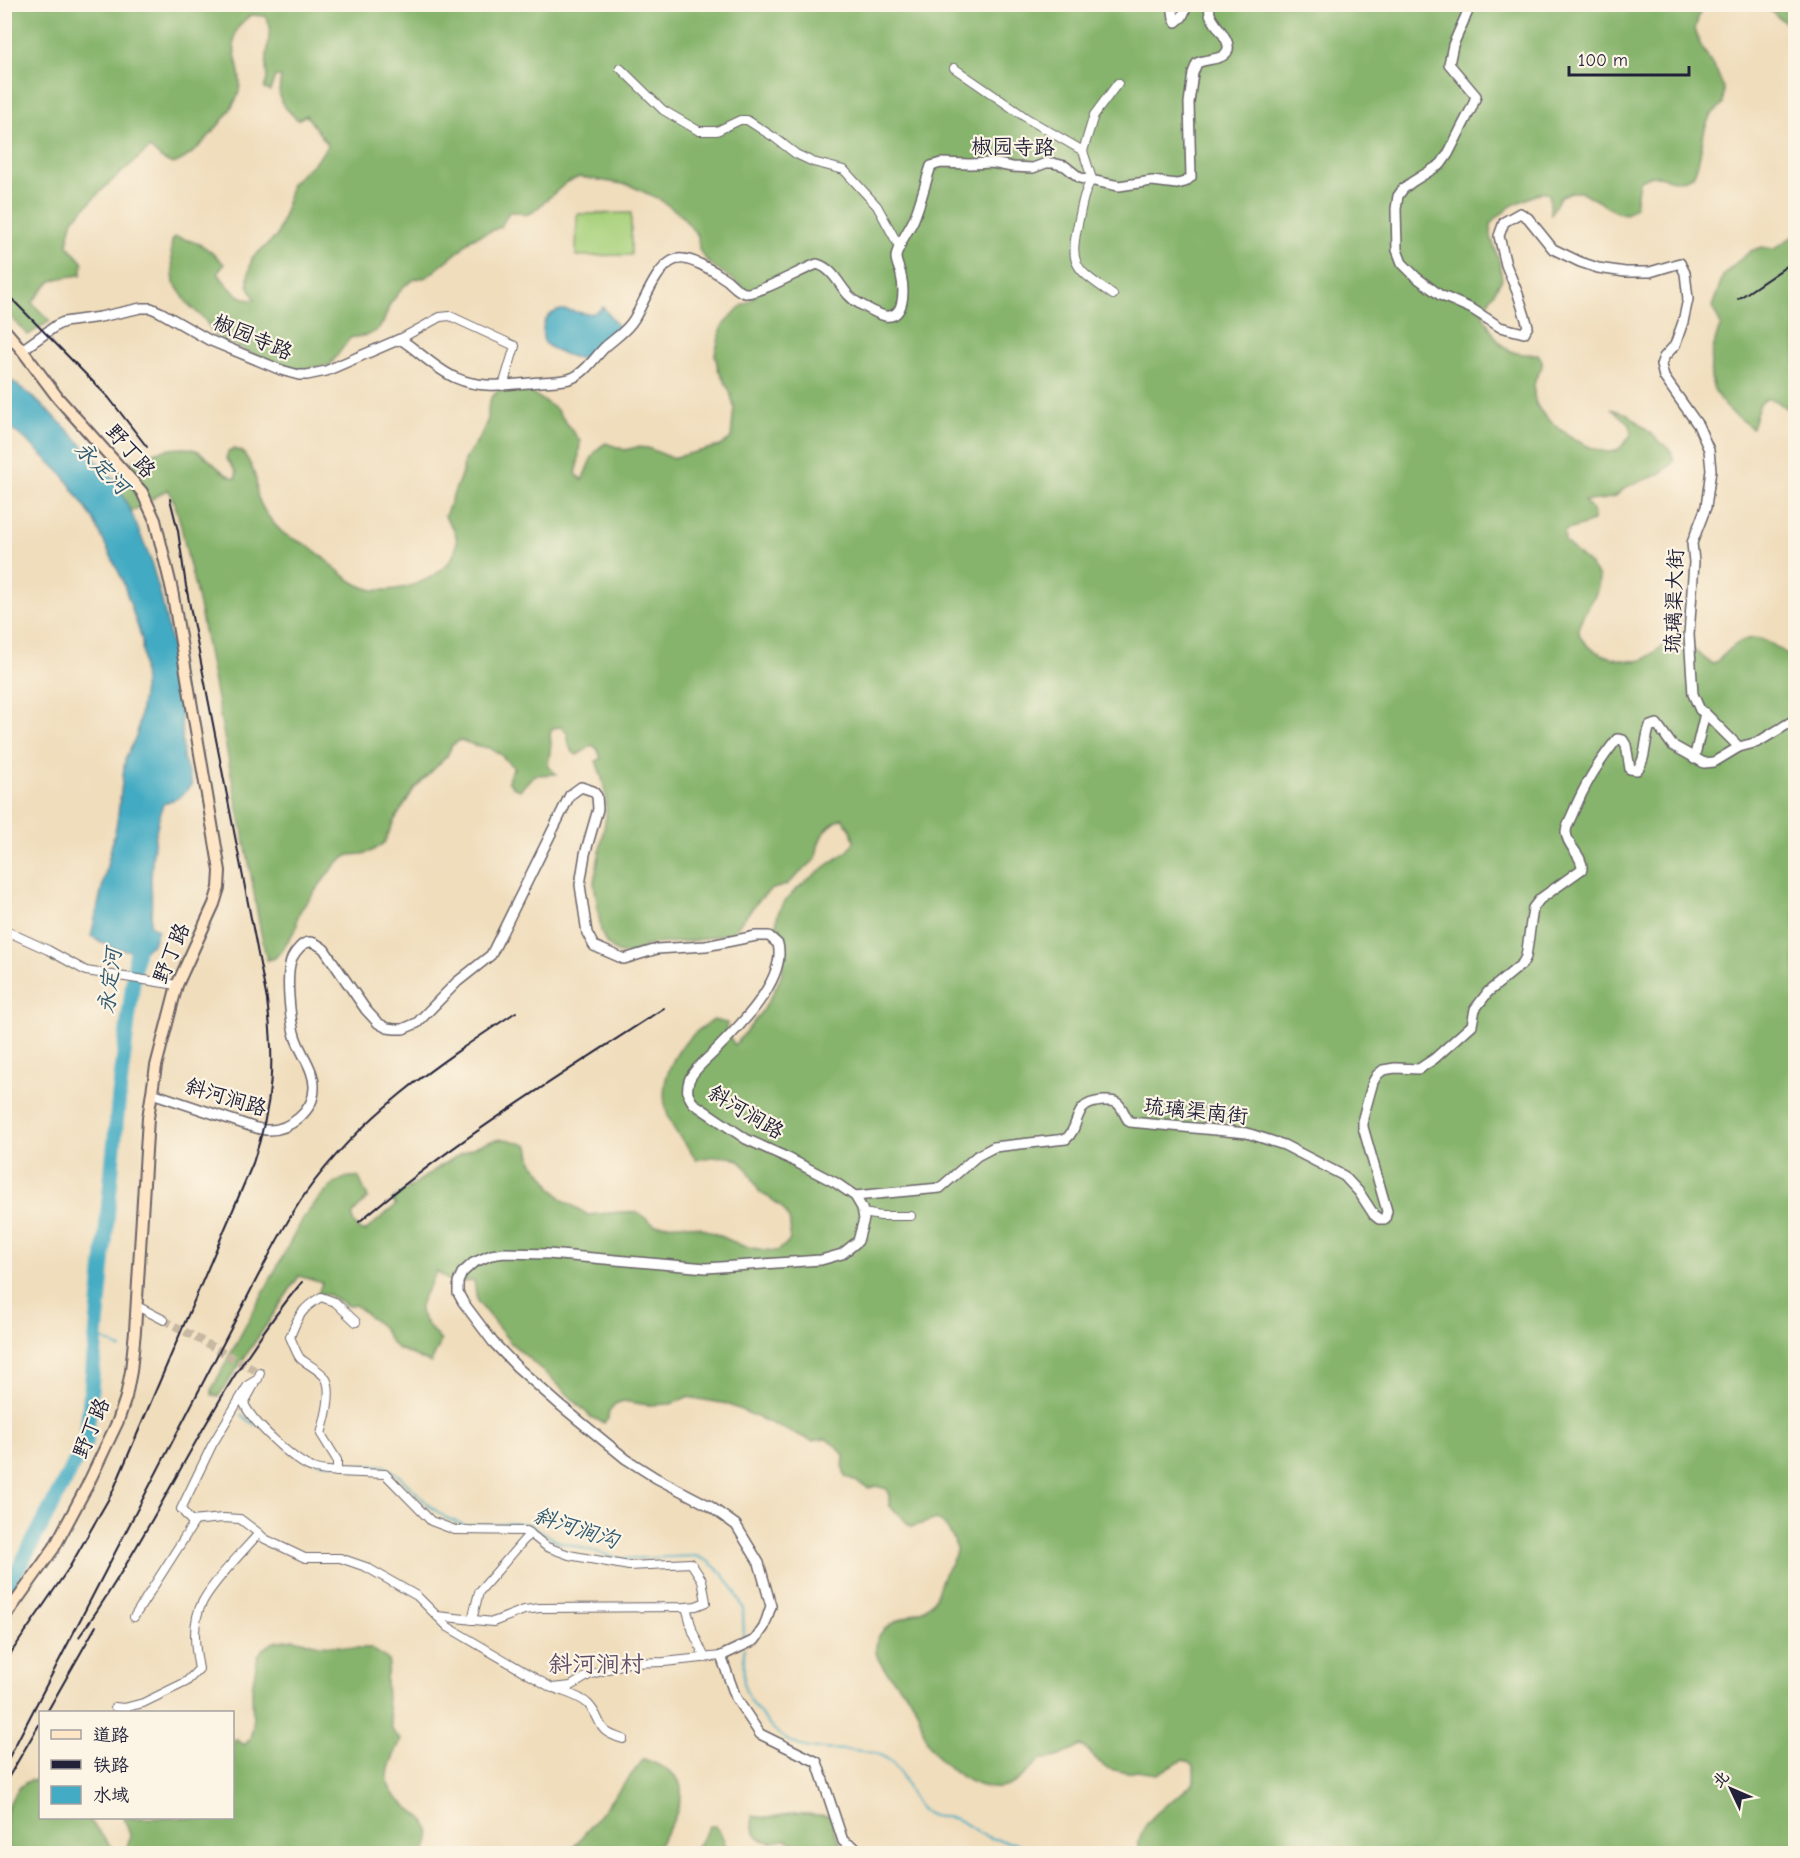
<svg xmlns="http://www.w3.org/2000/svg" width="1800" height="1858" viewBox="0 0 1800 1858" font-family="'Comic Neue','LXGW WenKai TC',sans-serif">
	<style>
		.green { fill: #a9d27d; stroke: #667a5c; stroke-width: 1.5 }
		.forest { fill: #86b46c; stroke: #546b54; stroke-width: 1.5 }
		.water { fill: #43abc3; stroke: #32667f; stroke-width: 1.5 }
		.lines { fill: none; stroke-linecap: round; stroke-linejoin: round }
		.stream { stroke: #43abc3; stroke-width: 2 }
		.river { stroke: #43abc3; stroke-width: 15 }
		.minor-tunnel { stroke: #c7b8a2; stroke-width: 8; stroke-dasharray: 8 4; stroke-linecap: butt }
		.minor-casing { stroke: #6a6368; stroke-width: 10 }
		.tertiary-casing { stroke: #6a6368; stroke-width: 12 }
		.secondary-casing { stroke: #6a6368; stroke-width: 14 }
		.minor { stroke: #fff; stroke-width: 8 }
		.tertiary { stroke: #fff; stroke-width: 9 }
		.secondary { stroke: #fee5c5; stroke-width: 10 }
		.rail { stroke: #22223b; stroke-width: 2 }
		.labels { text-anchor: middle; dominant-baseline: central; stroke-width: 4.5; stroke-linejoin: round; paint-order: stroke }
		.street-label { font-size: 21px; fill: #22223b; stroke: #fcf5e5 }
		.water-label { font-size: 22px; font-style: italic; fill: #2f5971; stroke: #fcf5e5 }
		.quarter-label { font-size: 24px; fill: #624f6a; stroke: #fcf5e5 }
	</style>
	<rect width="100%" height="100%" fill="#fcf5e5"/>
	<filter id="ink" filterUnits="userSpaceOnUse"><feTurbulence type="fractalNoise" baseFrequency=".0167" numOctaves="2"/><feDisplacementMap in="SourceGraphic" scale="12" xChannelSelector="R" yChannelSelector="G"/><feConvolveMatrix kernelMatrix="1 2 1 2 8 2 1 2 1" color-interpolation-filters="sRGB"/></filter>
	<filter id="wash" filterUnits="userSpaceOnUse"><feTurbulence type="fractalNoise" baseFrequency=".008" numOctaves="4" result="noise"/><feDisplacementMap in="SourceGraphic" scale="24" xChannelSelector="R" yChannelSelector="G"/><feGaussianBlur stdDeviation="1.35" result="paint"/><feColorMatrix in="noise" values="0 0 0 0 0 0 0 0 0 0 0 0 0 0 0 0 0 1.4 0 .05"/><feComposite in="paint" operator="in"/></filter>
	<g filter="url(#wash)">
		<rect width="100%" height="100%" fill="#f0ddbc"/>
		<polygon class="green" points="631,213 631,255 576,256 577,214"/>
		<g class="forest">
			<path d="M 4,5 L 1702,5 L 1695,29 L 1700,44 L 1717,72 L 1724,89 L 1723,104 C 1720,107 1715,111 1712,114 C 1699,132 1704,157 1693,176 C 1689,177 1686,179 1683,180 C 1666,182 1657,169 1639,181 L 1635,207 L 1626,214 L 1616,212 L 1582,192 L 1571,192 L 1560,197 L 1551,214 L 1549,194 L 1544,191 L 1511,206 L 1491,223 L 1491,237 L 1499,261 L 1502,279 L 1484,309 L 1483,315 C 1499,343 1502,357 1538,354 C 1546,365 1541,368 1536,378 C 1533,385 1533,398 1537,405 C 1544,422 1599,461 1617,450 C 1623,447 1628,438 1632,433 L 1629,423 L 1611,409 L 1628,414 L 1671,451 L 1674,461 C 1659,480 1648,476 1629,486 C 1624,488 1621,492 1617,495 C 1607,501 1595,500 1584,501 L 1593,511 L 1594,520 L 1584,525 L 1564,531 L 1565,542 L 1590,565 L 1599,577 C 1599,602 1581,609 1579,628 C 1577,651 1624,665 1642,660 C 1651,657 1666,641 1673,641 C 1690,641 1699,657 1713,664 C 1721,658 1727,651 1735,645 C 1758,628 1776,647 1795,660 L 1795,1853 L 1139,1853 C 1134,1819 1174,1803 1194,1782 C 1194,1769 1197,1764 1183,1760 L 1157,1774 L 1137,1771 L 1127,1773 L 1106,1768 L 1081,1745 C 1068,1752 1056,1760 1041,1759 C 1031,1768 1020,1782 1005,1787 C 978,1794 938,1765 927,1741 C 921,1728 921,1714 913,1702 C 904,1688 877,1667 876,1651 C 874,1622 908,1619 924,1609 C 938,1601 938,1587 944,1574 C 948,1567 956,1558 956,1549 C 955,1538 946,1525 937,1519 L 911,1527 L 889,1505 L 889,1496 L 887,1489 L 876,1486 L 869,1488 L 845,1476 L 843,1469 L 844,1455 L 837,1447 L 826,1439 L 812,1441 L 727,1404 L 687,1397 L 671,1404 L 648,1405 L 623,1401 L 615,1404 L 609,1411 L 608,1419 L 604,1423 L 591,1417 L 551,1378 L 510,1342 L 477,1301 L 474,1281 C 456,1282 450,1285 437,1271 C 418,1311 409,1304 441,1341 L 431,1363 L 397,1348 L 391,1342 L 382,1327 L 355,1305 L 348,1306 L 329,1295 L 318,1294 L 322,1283 L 299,1276 L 218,1397 L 212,1395 L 212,1389 L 302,1220 C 313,1205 338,1170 359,1178 L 368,1198 L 353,1213 C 352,1222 354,1225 361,1231 L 365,1231 L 396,1205 L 392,1200 C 420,1181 468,1142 502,1139 C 511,1139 520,1143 529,1146 L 532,1162 L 540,1171 L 552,1188 L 563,1200 L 588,1215 L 621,1212 L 637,1212 L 655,1225 L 682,1224 L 700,1227 L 743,1246 L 764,1250 L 777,1251 L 789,1242 C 793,1222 789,1211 771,1199 C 767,1196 762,1195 759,1191 C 753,1181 749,1167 738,1160 C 725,1154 709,1157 696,1160 C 690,1147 678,1138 672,1125 C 651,1084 676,1041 714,1020 L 727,1023 L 726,1032 L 735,1045 C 754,1022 786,986 784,954 C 783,940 773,929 778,914 C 786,890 829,865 849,850 L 854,841 L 851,830 L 842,818 C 823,829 818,838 816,859 L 786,885 L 770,890 L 759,900 L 732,933 L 692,941 L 654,944 L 643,947 L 632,955 L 617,952 L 606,943 L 601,931 L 594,882 L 606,817 L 606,797 L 602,778 L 596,761 L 601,759 L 598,750 L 593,745 L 577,755 C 569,750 568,744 568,734 L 561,727 L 553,728 L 550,734 L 551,744 L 548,766 L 556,774 L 534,775 L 520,790 L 514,788 L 508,781 L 510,774 L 514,768 L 500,754 L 489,748 L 474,745 L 460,740 L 452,745 L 447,756 L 414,789 L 394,821 L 384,843 L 372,851 L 363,854 L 349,855 L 339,861 L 331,870 L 300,911 L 297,919 L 297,927 L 281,951 L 275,958 L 267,960 C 257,923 254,885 246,848 C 230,773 217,696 202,620 C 198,599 193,579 188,558 C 182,534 180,511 168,489 L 131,512 L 115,480 C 119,474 124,467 130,463 C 144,453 183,443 198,451 C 211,459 222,476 236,478 L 236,472 L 226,458 L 228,452 L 234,449 L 243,452 C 249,461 254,470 256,480 C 257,485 256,490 257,494 C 260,507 272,523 282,532 C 290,539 301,541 310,547 C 329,560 343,580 366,588 C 393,598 464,575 456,536 C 455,529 448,523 445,516 L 463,470 L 464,460 L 480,437 L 488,419 L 488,408 L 491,398 L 499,390 L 511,388 L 529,391 L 556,409 L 580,441 L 578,466 L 576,474 L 582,480 C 589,466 591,451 606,443 L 625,450 L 637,447 L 648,448 L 672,458 L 720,446 L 731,438 L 734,407 L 730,392 L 718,369 L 715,354 L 722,326 L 739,308 L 754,298 L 743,287 L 708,262 L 699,250 L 698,236 L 680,214 L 659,199 L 629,185 L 580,177 L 567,182 L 533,212 L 525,215 L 518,212 L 509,212 L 501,227 L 471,239 L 459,251 L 427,277 L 415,279 L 404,286 L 390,304 L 383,323 L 376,331 L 368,335 L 350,338 L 330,365 L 296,370 L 257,356 L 216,337 L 205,320 L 188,304 L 174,283 L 171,249 L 172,241 L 175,237 C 200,242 206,246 224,264 L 218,273 C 226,285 239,301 255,300 L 248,285 L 248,277 L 252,258 L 277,236 L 286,208 L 291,184 L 318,159 L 328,145 L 306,115 L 298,120 C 281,105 276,101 281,77 L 275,76 L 270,91 L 264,89 L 267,79 L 266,67 L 270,26 L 265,16 L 251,15 C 247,18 241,23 238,28 C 227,48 244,70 239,91 C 236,108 200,149 185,158 C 181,161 177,163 173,164 L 162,159 L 150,148 L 106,186 L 73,220 L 69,234 L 68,246 L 83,263 L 81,275 C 49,279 52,278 32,303 L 50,321 L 28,335 L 5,311 Z"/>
			<polygon points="1765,5 1795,5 1795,29 1775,15"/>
			<path d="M 1795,235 L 1795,415 L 1775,400 L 1766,399 L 1759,405 L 1752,428 C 1717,403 1702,387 1715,342 C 1717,336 1718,330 1721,325 L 1712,307 L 1723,276 L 1737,262 L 1751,251 L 1761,247 L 1774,249 Z"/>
			<path d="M 293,1639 L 320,1645 L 338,1646 L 353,1648 L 371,1648 L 388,1660 L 389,1665 L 386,1678 L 387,1701 L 392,1730 L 401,1740 C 396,1752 387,1766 388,1780 C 390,1805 424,1809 429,1830 C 431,1837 427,1847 425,1853 L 10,1853 C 7,1843 5,1831 6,1819 C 7,1802 21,1776 40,1780 L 40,1818 L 88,1818 L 113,1849 L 127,1849 L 130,1835 L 124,1818 L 232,1818 L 233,1741 L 235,1739 L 245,1745 L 250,1738 L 253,1727 L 252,1687 L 258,1656 L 262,1650 L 274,1642 Z"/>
			<path d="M 644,1759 C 680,1773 691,1783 673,1821 C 668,1832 659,1842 655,1853 L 569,1853 Z"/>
			<path d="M 794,1813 L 830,1816 C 837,1837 835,1844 857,1853 L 800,1853 L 799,1846 C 795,1844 790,1840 785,1840 C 780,1840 775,1843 770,1842 C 756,1840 751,1829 752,1816 L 767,1818 Z"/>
			<polygon points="710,1826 716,1826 724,1840 728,1853 693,1853"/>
		</g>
		<g class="water">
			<path d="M 603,307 L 620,329 C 612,335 592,355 583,358 C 576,360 549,349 545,343 C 541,337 542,323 548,317 C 565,298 586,325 603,307 Z"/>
			<path d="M 4,375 L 32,396 L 65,427 L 115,480 L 131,512 L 150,558 L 161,597 L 179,677 L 183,757 L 192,784 L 180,797 L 163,804 C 155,829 152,853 151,878 C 151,894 153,909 150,925 L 158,930 L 153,944 L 142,952 L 112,948 L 91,936 L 117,822 L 125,760 L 137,734 L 144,688 L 142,640 L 122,579 L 92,517 L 63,475 L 24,438 L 5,425 Z"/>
		</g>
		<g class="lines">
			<g class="stream">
				<polyline points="96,1335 121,1349"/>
				<polyline points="241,1415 255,1425"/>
				<polyline points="285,1445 320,1463 335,1464"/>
				<polyline points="340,1464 385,1466 396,1473 430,1506 446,1518 465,1525 521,1523 532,1525 557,1541 622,1559 696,1556 709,1562 722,1573 735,1591 743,1609 744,1642"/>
				<path d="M 744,1648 C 744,1660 743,1672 744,1684 C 745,1694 753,1705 759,1712 C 776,1734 789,1747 818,1749 C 838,1750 863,1748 882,1756 C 908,1768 908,1806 930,1815 C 937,1818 945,1816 952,1818 C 967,1821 976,1834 988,1837 C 1008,1843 1030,1845 1049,1854"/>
			</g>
			<polyline class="river" points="4,1596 86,1441 119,1095 139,932"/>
		</g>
	</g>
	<g filter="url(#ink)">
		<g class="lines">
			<polyline class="minor-tunnel" points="164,1320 260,1373"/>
			<defs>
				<g id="minor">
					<polyline points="620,68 663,110 699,131 717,131 740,120 747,120 775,138 796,154 813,162 844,170 877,206 900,248"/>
					<polyline points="954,68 1028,119 1083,151"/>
					<path d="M 1113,295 C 1075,268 1068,267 1079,219 C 1082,205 1084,191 1092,179 L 1083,151 L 1094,115 L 1118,83"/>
					<polyline points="400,339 440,317 450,316 515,346 503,386"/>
					<polyline points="4,930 48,950 86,971 177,985"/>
					<polyline points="863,1213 881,1216 911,1216"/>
					<polyline points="137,1306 164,1320"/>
					<path d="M 356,1322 L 335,1302 L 321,1297 C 302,1308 298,1316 290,1337 C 293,1343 296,1353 300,1358 C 306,1364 321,1370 326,1379 C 333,1392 325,1420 321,1434 L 337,1460 L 337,1472 L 385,1474 L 431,1521 L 455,1530 L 527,1531 L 547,1547 L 569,1555 L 629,1566 L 691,1563 L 702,1580 L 706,1602 L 696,1606 L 686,1607 L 540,1608 L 524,1610 L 493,1622 L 437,1616"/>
					<polyline points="260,1373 258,1379 248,1385 212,1445 181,1509 191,1521 223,1518 240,1519 256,1531 265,1539 305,1558 340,1558 366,1567 417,1596 448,1627 552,1688 571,1686 589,1675 628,1663 664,1662 721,1656"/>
					<path d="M 254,1385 L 244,1403 C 250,1420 296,1463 313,1468 C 320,1471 330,1471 337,1472"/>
					<polyline points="686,1607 693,1632 705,1658"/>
					<polyline points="134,1617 195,1521"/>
					<polyline points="472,1620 479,1592 530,1533"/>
					<path d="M 554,1688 C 564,1692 580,1696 588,1704 C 605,1722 593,1730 623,1739"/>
					<path d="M 115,1707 L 124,1708 L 143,1703 L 186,1682 L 199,1669 C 195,1648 191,1622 203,1601 C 215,1579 242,1553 259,1533"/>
				</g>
				<g id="tertiary">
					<polyline points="1172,4 1174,18 1176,22 1182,17 1188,4"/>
					<polyline points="1467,4 1468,11 1453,45 1449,64 1476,96 1472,107 1448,154 1441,164 1412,182 1403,189 1398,196 1396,209 1397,250 1402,263 1416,277 1440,295 1472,309 1500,327 1524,333 1528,326 1518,294 1506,265 1499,236 1504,222 1520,213 1528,218 1553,249 1580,262 1598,268 1625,272 1650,272 1680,263 1685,273 1688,299 1683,322 1675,345 1664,357 1661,365 1664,377 1698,425 1709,450 1711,470 1706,507 1692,543 1694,562 1689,635 1693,694 1700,710 1705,713 1739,747 1758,742 1796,719"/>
					<path d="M 22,350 L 57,325 L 64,322 L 100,317 L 141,308 L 151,308 L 160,312 L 209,340 L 281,370 L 299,375 L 307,375 L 326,371 L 400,339 C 419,351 435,369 456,378 C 483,390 512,384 541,382 C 551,381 561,382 572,378 C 585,373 595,357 605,347 C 615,338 627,331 634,319 C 644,303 656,267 674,260 C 687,254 716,272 727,280 C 732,284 738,292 745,293 C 760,294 800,270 817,264 C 838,270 841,295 860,304 C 867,308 877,314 885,316 C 906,319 904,288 901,275 C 900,270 896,263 896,257 C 897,245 909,231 914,219 C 921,202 925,184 931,166 L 941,163 L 970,164 L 992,163 L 1012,167 L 1033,168 L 1046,163 L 1053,163 L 1065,166 L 1080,178 L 1119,186 L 1152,181 L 1177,184 L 1185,182 L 1191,177 L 1189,103 L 1193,73 L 1197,63 C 1205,59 1218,60 1224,55 C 1238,45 1213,25 1210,14 C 1209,11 1210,8 1210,4"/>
					<polyline points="1694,759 1705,713"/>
					<path d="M 152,1093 L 253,1127 C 257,1128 262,1130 267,1130 C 289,1131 314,1111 314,1088 C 315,1070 300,1053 295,1036 C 290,1020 285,973 292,958 C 294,954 297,950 300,947 C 309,938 316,943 324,949 L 366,1010 L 378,1023 L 387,1028 L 395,1029 L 403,1029 L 417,1023 L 457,982 L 491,955 L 570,795 L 581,787 L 593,791 L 597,796 L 598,809 L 585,854 L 580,885 L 587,933 L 594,946 L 624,959 L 657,949 L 706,946 L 756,936 L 769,936 L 778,944 C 787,980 737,1029 713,1053 C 705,1061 692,1071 689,1081 C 686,1091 688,1096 693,1103 L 746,1139 L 788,1158 L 836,1183 L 855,1196 L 862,1208 L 864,1219 L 858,1241 L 842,1254 L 821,1260 L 706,1268 L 548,1254 L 504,1253 L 491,1255 L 473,1263 L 462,1273 L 458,1282 L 458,1293 L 463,1302 L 493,1342 L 517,1367 L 560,1405 L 626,1459 L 656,1478 L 708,1505 L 736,1525 L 759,1563 L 771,1606 L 764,1627 L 755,1640 L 721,1656 L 736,1698 L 760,1734 L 817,1762 L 843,1841 L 866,1854"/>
					<path d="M 855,1196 L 940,1188 L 977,1156 L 994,1147 L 1066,1139 C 1082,1126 1070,1103 1103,1101 C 1108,1101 1113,1100 1117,1103 C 1124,1108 1124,1117 1130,1122 L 1247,1133 L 1284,1145 L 1344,1176 L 1359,1192 L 1374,1215 L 1379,1219 L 1385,1219 L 1387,1211 L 1363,1127 L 1363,1118 L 1373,1082 L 1377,1075 L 1383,1070 L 1395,1068 L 1419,1069 L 1434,1059 L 1472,1025 L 1475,1009 L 1488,992 L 1522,964 L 1526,957 L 1533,908 L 1540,899 L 1582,869 C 1583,855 1567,847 1566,832 C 1566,827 1570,820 1572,815 C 1585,784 1596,766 1617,739 L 1623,740 L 1626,745 L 1630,769 L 1637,770 C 1647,759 1644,740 1650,726 L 1657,724 L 1672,745 L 1704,763 L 1714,762 L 1739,747"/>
				</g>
				<polyline id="secondary" points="4,329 22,350 58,398 142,492 155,520 172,590 220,871 219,888 214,904 177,985 156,1066 148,1118 135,1331 131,1371 126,1397 118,1421 87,1486 54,1548 4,1618"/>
			</defs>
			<use href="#minor" class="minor-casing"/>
			<use href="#tertiary" class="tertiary-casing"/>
			<use href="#secondary" class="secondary-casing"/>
			<use href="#minor" class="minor"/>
			<use href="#tertiary" class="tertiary"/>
			<use href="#secondary" class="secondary"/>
			<g class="rail">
				<polyline points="4,291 109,398 147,447"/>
				<polyline points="1738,299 1796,260"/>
				<path d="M 359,1222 C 453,1141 560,1076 664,1008"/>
				<path d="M 79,1637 C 91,1620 103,1602 114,1584 C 177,1484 224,1374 302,1282"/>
				<path d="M 4,1663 L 69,1568 L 112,1493 L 253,1163 C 273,1103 275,1063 267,1000 L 186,586 L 178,531 L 170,499"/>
				<polyline points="47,1712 96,1626"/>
				<path d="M 4,1767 L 253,1286 C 269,1255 285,1223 305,1194 C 361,1115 436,1065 516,1012"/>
				<polyline points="4,1785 40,1723"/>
			</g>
		</g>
	</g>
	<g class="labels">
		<g class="street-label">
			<text transform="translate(1013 147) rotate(1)">椒园寺路</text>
			<text transform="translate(253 337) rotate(23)">椒园寺路</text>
			<text transform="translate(131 451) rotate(49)">野丁路</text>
			<text transform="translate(1674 601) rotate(-88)">琉璃渠大街</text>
			<text transform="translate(171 953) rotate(-67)">野丁路</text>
			<text transform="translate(226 1097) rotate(17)">斜河涧路</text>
			<text transform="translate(1196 1111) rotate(6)">琉璃渠南街</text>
			<text transform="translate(746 1112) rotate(31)">斜河涧路</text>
			<text transform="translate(91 1428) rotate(-67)">野丁路</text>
		</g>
		<g class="water-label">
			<text transform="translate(102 468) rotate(44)">永定河</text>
			<text transform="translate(110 981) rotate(-83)">永定河</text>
			<text transform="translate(576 1528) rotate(18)">斜河涧沟</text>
		</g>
		<g class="quarter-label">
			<text x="596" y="1664">斜河涧村</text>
		</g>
	</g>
	<rect width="1800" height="1858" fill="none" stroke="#fcf5e5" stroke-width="24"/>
	<rect x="39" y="1711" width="195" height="108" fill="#fcf5e5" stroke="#a5a1a1" stroke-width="1.5"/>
	<rect x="51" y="1730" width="30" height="9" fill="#fee5c5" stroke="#a5a1a1" stroke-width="1.5"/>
	<text x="93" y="1741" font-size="18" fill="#22223b">道路</text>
	<rect x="51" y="1760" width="30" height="9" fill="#22223b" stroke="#a5a1a1" stroke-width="1.5"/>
	<text x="93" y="1771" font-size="18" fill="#22223b">铁路</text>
	<rect x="51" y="1786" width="30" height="18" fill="#43abc3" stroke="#a5a1a1" stroke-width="1.5"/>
	<text x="93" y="1801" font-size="18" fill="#22223b">水域</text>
	<g transform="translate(1731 1789) rotate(314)" stroke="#fcf5e5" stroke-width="4.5" paint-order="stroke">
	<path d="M0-4.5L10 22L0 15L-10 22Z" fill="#22223b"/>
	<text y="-9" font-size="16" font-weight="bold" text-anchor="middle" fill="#22223b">北</text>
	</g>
	<path d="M1569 66v9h120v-9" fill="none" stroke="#22223b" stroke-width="3"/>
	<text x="1578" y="66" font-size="18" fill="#22223b" stroke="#fcf5e5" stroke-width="4.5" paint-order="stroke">100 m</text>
</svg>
